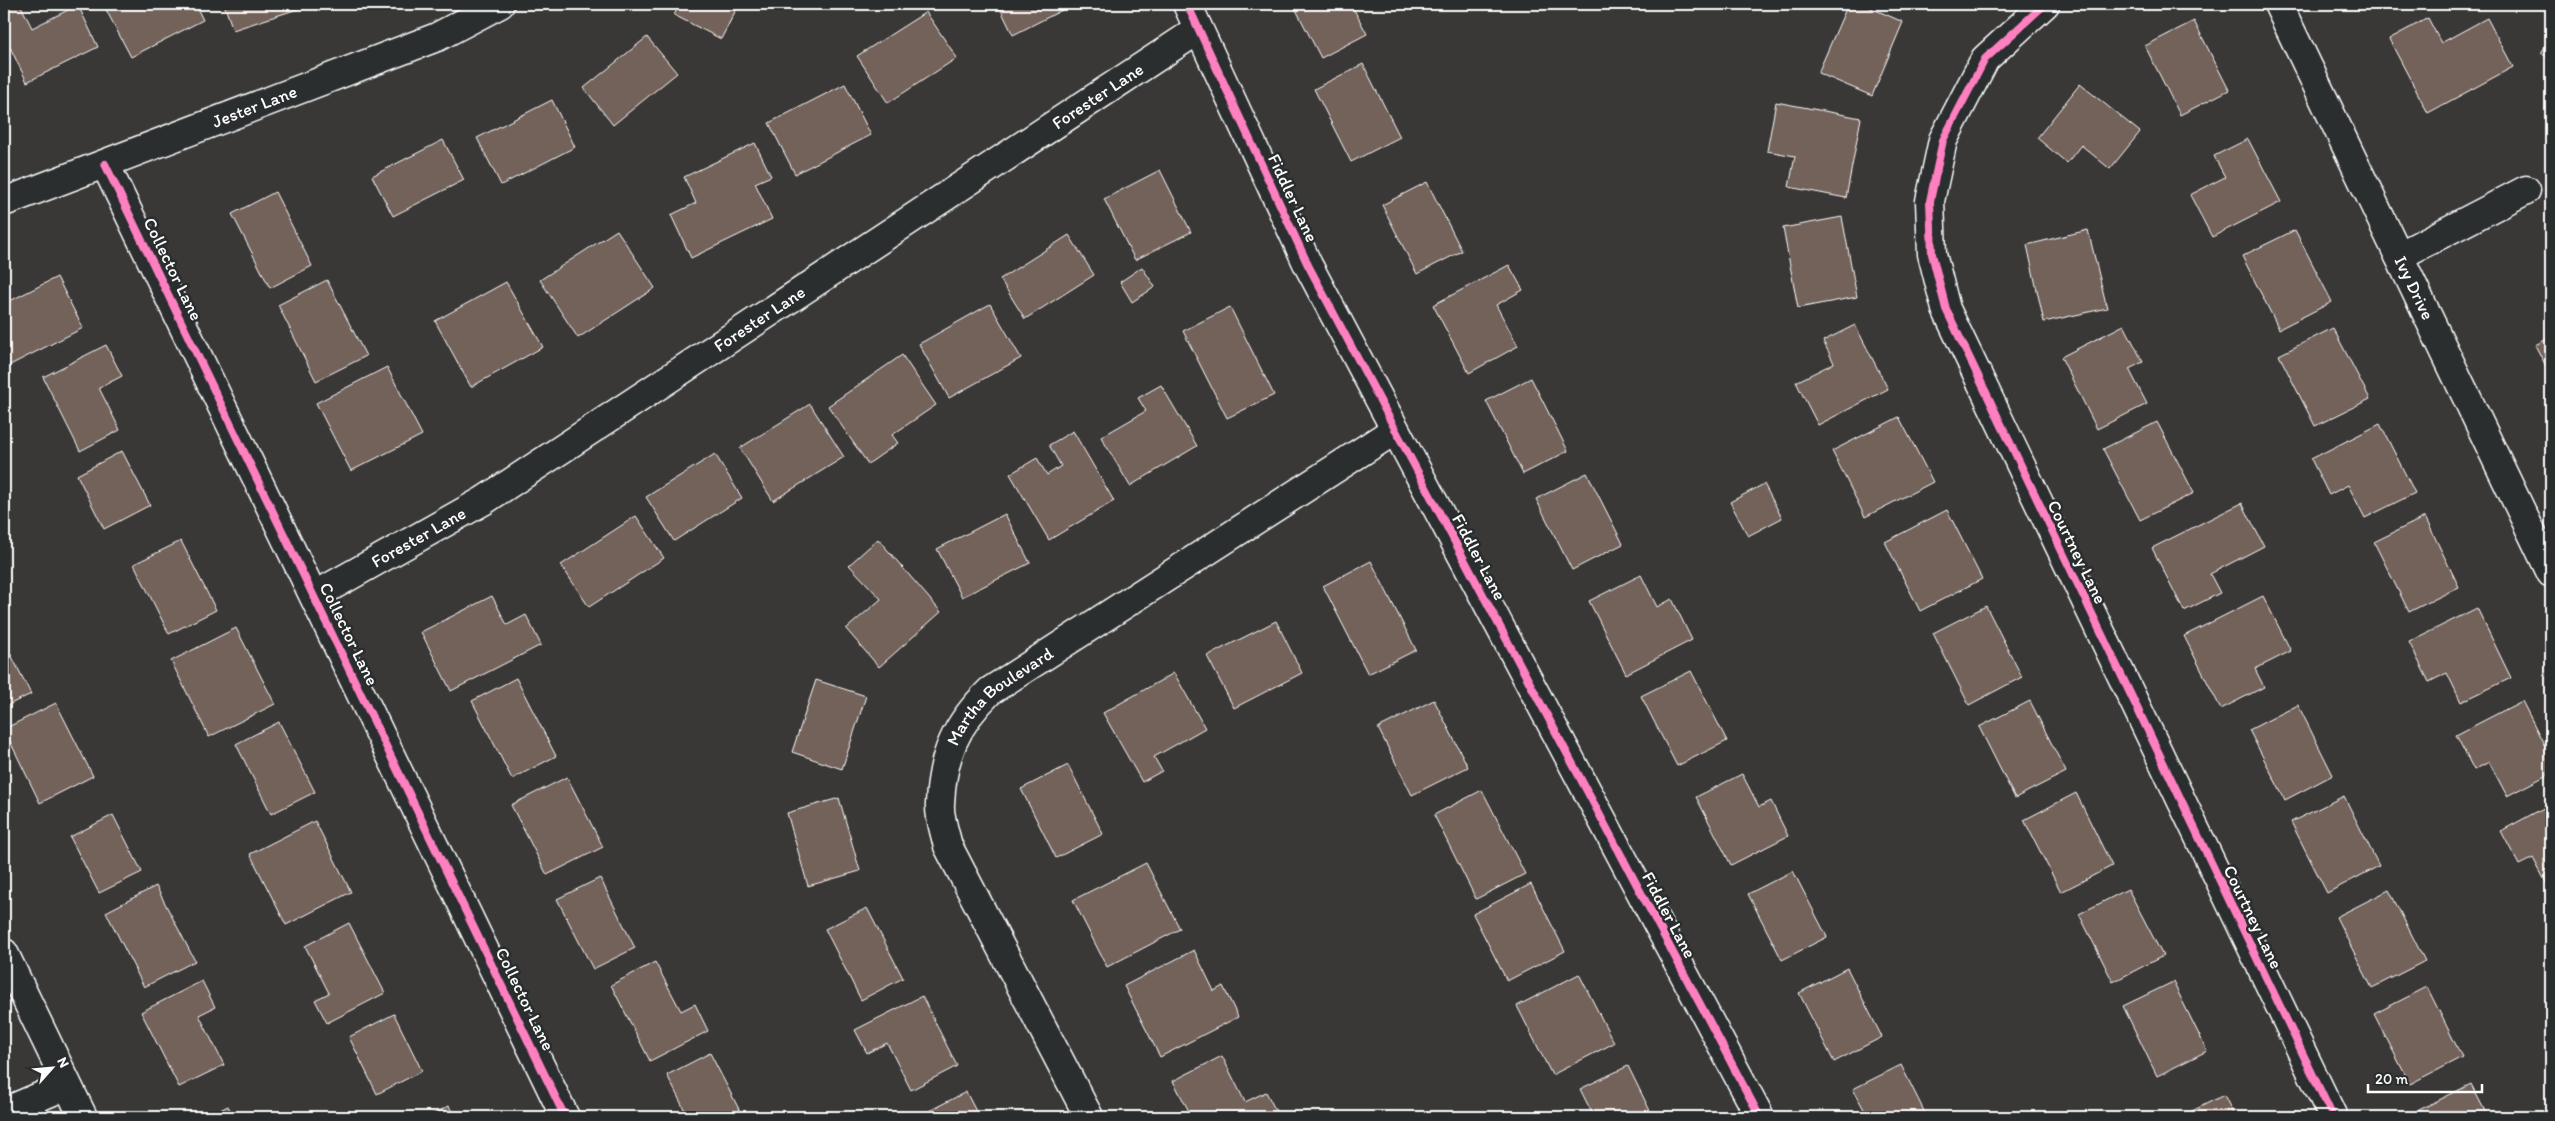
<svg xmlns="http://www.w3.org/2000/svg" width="2555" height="1121" viewBox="0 0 2555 1121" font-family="Itim,sans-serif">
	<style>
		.building { fill: #73625a; stroke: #fff }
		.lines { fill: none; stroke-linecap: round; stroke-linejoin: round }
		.minor-casing { stroke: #fff; stroke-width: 31 }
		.minor { stroke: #2a2d2e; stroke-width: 28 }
		.cycleway-casing { stroke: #2a2d2e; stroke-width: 11 }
		.cycleway { stroke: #ff80c0; stroke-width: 8 }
		.labels { text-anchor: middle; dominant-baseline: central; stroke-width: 5; stroke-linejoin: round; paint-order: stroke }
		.street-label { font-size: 18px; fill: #fff; stroke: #2a2d2e }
	</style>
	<rect width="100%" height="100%" fill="#393837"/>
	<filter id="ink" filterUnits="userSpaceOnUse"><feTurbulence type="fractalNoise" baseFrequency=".02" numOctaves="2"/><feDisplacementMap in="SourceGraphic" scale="10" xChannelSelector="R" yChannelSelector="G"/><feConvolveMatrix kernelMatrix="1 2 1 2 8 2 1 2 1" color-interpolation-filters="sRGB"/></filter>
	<g filter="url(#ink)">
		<g class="building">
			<polygon points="4,4 20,4 32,28 78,5 98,47 27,82 4,35"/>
			<polygon points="103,4 195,4 203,20 131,57"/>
			<polygon points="224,4 313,4 233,30"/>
			<polygon points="680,4 739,4 721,39 674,15"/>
			<polygon points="998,4 1074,4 1013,35"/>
			<polygon points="1293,4 1351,4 1367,34 1321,58"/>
			<polygon points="1848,4 1862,4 1903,22 1872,96 1818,73"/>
			<polygon points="926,12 957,58 888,103 857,56"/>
			<polygon points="2428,18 2441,43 2487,18 2513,67 2428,113 2389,39"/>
			<polygon points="2194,21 2229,90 2180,115 2145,46"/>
			<polygon points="647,37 677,73 613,125 584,88"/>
			<polygon points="2551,37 2551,60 2541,53"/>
			<polygon points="1363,64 1400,137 1351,162 1314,89"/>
			<polygon points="845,84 871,135 795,174 769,123"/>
			<polygon points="2080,84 2140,132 2110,169 2081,145 2067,163 2037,138"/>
			<polygon points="552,100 575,147 501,185 477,138"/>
			<polygon points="1776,102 1861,118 1846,198 1789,187 1795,156 1767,151"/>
			<polygon points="2248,139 2281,202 2212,237 2190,195 2225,177 2214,156"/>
			<polygon points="443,140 464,180 393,216 372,176"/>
			<polygon points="755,143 771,176 755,183 772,219 691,258 671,215 696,203 684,177"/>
			<polygon points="1160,170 1191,232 1135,260 1104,199"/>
			<polygon points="1427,182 1462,251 1417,274 1382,205"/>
			<polygon points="275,192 312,266 270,288 232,214"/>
			<polygon points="1842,217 1857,297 1798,308 1783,228"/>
			<polygon points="617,230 655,288 578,338 540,280"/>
			<polygon points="2088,230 2107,308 2044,322 2027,245"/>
			<polygon points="2295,230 2332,302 2279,329 2242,256"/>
			<polygon points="1069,235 1094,275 1025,319 1000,279"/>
			<polygon points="1509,265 1523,290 1496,305 1518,346 1469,373 1433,305"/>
			<polygon points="1142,267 1155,287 1132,302 1120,282"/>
			<polygon points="57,277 83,328 8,366 4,358 4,304"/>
			<polygon points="327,280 366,356 316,381 278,305"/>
			<polygon points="506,282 543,347 471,387 435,321"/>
			<polygon points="990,304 1021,358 949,398 919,344"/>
			<polygon points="1230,307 1274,395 1227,418 1183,331"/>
			<polygon points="1855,325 1888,389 1818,425 1796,382 1834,363 1823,341"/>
			<polygon points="2124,325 2143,362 2129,369 2147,404 2097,429 2061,357"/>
			<polygon points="2333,328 2370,399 2315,426 2279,355"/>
			<polygon points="2551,337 2551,376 2535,345"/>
			<polygon points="106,345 122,376 99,388 120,430 80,451 43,377"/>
			<polygon points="902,355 936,405 892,435 898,443 868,464 828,406"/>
			<polygon points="387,367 422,435 351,471 316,403"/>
			<polygon points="1531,378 1568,451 1523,474 1486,401"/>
			<polygon points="1161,385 1197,446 1130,486 1101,437 1146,411 1138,398"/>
			<polygon points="810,404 844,457 773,501 740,448"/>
			<polygon points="1899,417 1933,482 1865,517 1832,451"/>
			<polygon points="2157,422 2194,493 2140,520 2103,449"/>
			<polygon points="2380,424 2415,493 2365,518 2348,485 2329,495 2311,459"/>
			<polygon points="1073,431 1114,501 1049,540 1010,474 1037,458 1047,475 1061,466 1049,445"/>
			<polygon points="122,451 150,505 104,529 77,475"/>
			<polygon points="715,454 742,498 674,541 646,497"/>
			<polygon points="1587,473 1623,544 1572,570 1536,499"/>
			<polygon points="1764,484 1782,518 1748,536 1730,502"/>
			<polygon points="2242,503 2264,546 2210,574 2220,593 2184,611 2152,548"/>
			<polygon points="1947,510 1982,579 1920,611 1885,542"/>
			<polygon points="1005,514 1030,563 962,597 937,549"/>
			<polygon points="636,516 664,558 589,607 561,565"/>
			<polygon points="2425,517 2459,587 2409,612 2374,542"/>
			<polygon points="878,539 941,612 879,667 846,629 881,599 849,565"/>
			<polygon points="181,541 216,610 169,634 134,564"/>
			<polygon points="1371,561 1416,650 1368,674 1323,586"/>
			<polygon points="1641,575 1657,607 1672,599 1692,640 1626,674 1589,601"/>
			<polygon points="492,596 507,625 526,615 541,645 451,691 421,632"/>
			<polygon points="2263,596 2291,651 2255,669 2264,687 2221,709 2184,636"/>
			<polygon points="1986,606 2022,677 1969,705 1933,633"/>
			<polygon points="2477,608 2511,678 2461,702 2447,673 2429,682 2409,642"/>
			<polygon points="1276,621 1302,673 1234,708 1207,656"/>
			<polygon points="236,628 275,704 209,737 171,661"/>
			<polygon points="4,641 31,694 4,707"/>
			<polygon points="1691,671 1727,741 1677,766 1641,696"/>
			<polygon points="1174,673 1205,728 1154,757 1162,771 1142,782 1103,713"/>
			<polygon points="516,678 556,756 512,779 472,701"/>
			<polygon points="816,680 866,696 842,769 792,752"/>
			<polygon points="1434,700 1468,767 1412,795 1378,728"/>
			<polygon points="2030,701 2066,772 2015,798 1979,727"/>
			<polygon points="2522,701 2551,758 2551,773 2507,796 2489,762 2474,770 2456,735"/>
			<polygon points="56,703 93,776 40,803 4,729"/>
			<polygon points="2298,705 2333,775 2285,800 2249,730"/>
			<polygon points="279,722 315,792 271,814 236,744"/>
			<polygon points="1068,765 1103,834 1056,858 1021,789"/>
			<polygon points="1742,774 1759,807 1771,801 1788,836 1731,865 1696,797"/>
			<polygon points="567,777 603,847 547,875 511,805"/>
			<polygon points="1482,790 1525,874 1476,899 1434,815"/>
			<polygon points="2076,793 2112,866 2061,892 2024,820"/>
			<polygon points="2344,796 2379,866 2327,893 2291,822"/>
			<polygon points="839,798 860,871 808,886 787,813"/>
			<polygon points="2551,804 2551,890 2550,890 2533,858 2519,865 2501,831"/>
			<polygon points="113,815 142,872 99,893 70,837"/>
			<polygon points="315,821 351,892 286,925 250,854"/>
			<polygon points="1146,863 1180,929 1107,967 1073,900"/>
			<polygon points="1793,871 1827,937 1782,960 1748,894"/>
			<polygon points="600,878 635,948 593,969 557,899"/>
			<polygon points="1531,884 1565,951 1507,981 1473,914"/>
			<polygon points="156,886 195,961 144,987 106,912"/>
			<polygon points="2128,889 2163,956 2113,982 2079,914"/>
			<polygon points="2389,890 2425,961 2372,988 2336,917"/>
			<polygon points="867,908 903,978 861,1000 825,929"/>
			<polygon points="349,923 385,993 327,1023 315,1000 329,993 305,946"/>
			<polygon points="1194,950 1214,991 1223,986 1238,1017 1160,1057 1124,986"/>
			<polygon points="655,962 681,1011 695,1004 708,1031 650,1061 611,985"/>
			<polygon points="1847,968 1882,1037 1834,1062 1799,993"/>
			<polygon points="1579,974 1614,1043 1552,1075 1517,1006"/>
			<polygon points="202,981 215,1007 199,1015 224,1065 179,1087 141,1012"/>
			<polygon points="2173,982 2207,1051 2157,1076 2123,1006"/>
			<polygon points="2427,987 2462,1057 2410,1084 2374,1014"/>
			<polygon points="922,996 957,1066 911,1090 887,1043 867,1053 855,1030"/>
			<polygon points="394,1014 422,1071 377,1094 349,1037"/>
			<polygon points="710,1053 743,1117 688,1117 667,1075"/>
			<polygon points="1222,1056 1245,1102 1266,1092 1279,1117 1192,1117 1173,1081"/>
			<polygon points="1901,1065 1927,1117 1868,1117 1853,1089"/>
			<polygon points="1628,1066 1653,1117 1594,1117 1580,1089"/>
			<polygon points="2471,1084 2488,1117 2422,1117 2419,1110"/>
			<polygon points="966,1092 979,1117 922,1117 921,1115"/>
			<polygon points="2224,1095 2235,1117 2180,1117"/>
			<polygon points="228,1106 234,1117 206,1117"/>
			<polygon points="449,1106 455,1117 427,1117"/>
		</g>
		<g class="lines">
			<defs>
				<g id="minor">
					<polyline points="1187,4 1308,265 1760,1117"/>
					<polyline points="2045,4 1985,59 1943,140 1930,201 1932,254 1946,309 2333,1117"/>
					<path id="s1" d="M 2278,4 L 2551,573"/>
					<polyline points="105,164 565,1117"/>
					<path id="s2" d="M 4,202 L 437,37 L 500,4"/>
					<polyline points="2399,256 2526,190"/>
					<path id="s3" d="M 314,596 L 483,501 L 1198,30"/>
					<polyline points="4,953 83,1117"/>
					<polyline points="4,1112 67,1085"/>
					<path id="s4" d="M 1089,1117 L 948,846 C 945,833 939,817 940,804 C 942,755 956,724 990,691 L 1395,430"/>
				</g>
			</defs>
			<use href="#minor" class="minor-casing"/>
			<use href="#minor" class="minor"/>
			<defs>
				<g id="cycleway">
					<polyline points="1187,4 1308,265 1760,1117"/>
					<polyline points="2045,4 1985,59 1943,140 1930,201 1932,254 1946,309 2333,1117"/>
					<polyline points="105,164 565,1117"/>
				</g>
			</defs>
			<use href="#cycleway" class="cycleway-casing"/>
			<use href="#cycleway" class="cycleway"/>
		</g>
	</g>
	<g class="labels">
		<g class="street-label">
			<text stroke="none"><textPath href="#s3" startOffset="930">Forester Lane</textPath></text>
			<text stroke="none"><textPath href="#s2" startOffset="268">Jester Lane</textPath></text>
			<text transform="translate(1293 198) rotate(65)">Fiddler Lane</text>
			<text transform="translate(173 269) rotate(64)">Collector Lane</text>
			<text stroke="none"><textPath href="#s1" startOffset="315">Ivy Drive</textPath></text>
			<text stroke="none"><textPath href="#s3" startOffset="525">Forester Lane</textPath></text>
			<text stroke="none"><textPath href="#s3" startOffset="120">Forester Lane</textPath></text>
			<text transform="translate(2077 552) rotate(64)">Courtney Lane</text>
			<text transform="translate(1479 557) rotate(62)">Fiddler Lane</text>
			<text transform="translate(349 634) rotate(64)">Collector Lane</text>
			<text stroke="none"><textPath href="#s4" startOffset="479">Martha Boulevard</textPath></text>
			<text transform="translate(1669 915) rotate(62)">Fiddler Lane</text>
			<text transform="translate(2253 917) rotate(64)">Courtney Lane</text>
			<text transform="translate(525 999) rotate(64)">Collector Lane</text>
		</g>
	</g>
	<rect width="2555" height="1121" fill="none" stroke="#2a2d2e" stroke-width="20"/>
	<rect x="10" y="10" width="2535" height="1101" fill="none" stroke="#fff" stroke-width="2" filter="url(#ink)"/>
	<g transform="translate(52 1068) rotate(63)" stroke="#2a2d2e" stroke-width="4" paint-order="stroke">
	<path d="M0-4L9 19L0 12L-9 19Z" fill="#ffffff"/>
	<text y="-8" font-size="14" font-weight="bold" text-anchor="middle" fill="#ffffff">N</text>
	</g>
	<path d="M2368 1084v8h114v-8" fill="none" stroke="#ffffff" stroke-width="2.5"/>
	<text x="2375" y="1084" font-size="15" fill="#ffffff" stroke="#2a2d2e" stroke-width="4" paint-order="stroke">20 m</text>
</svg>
